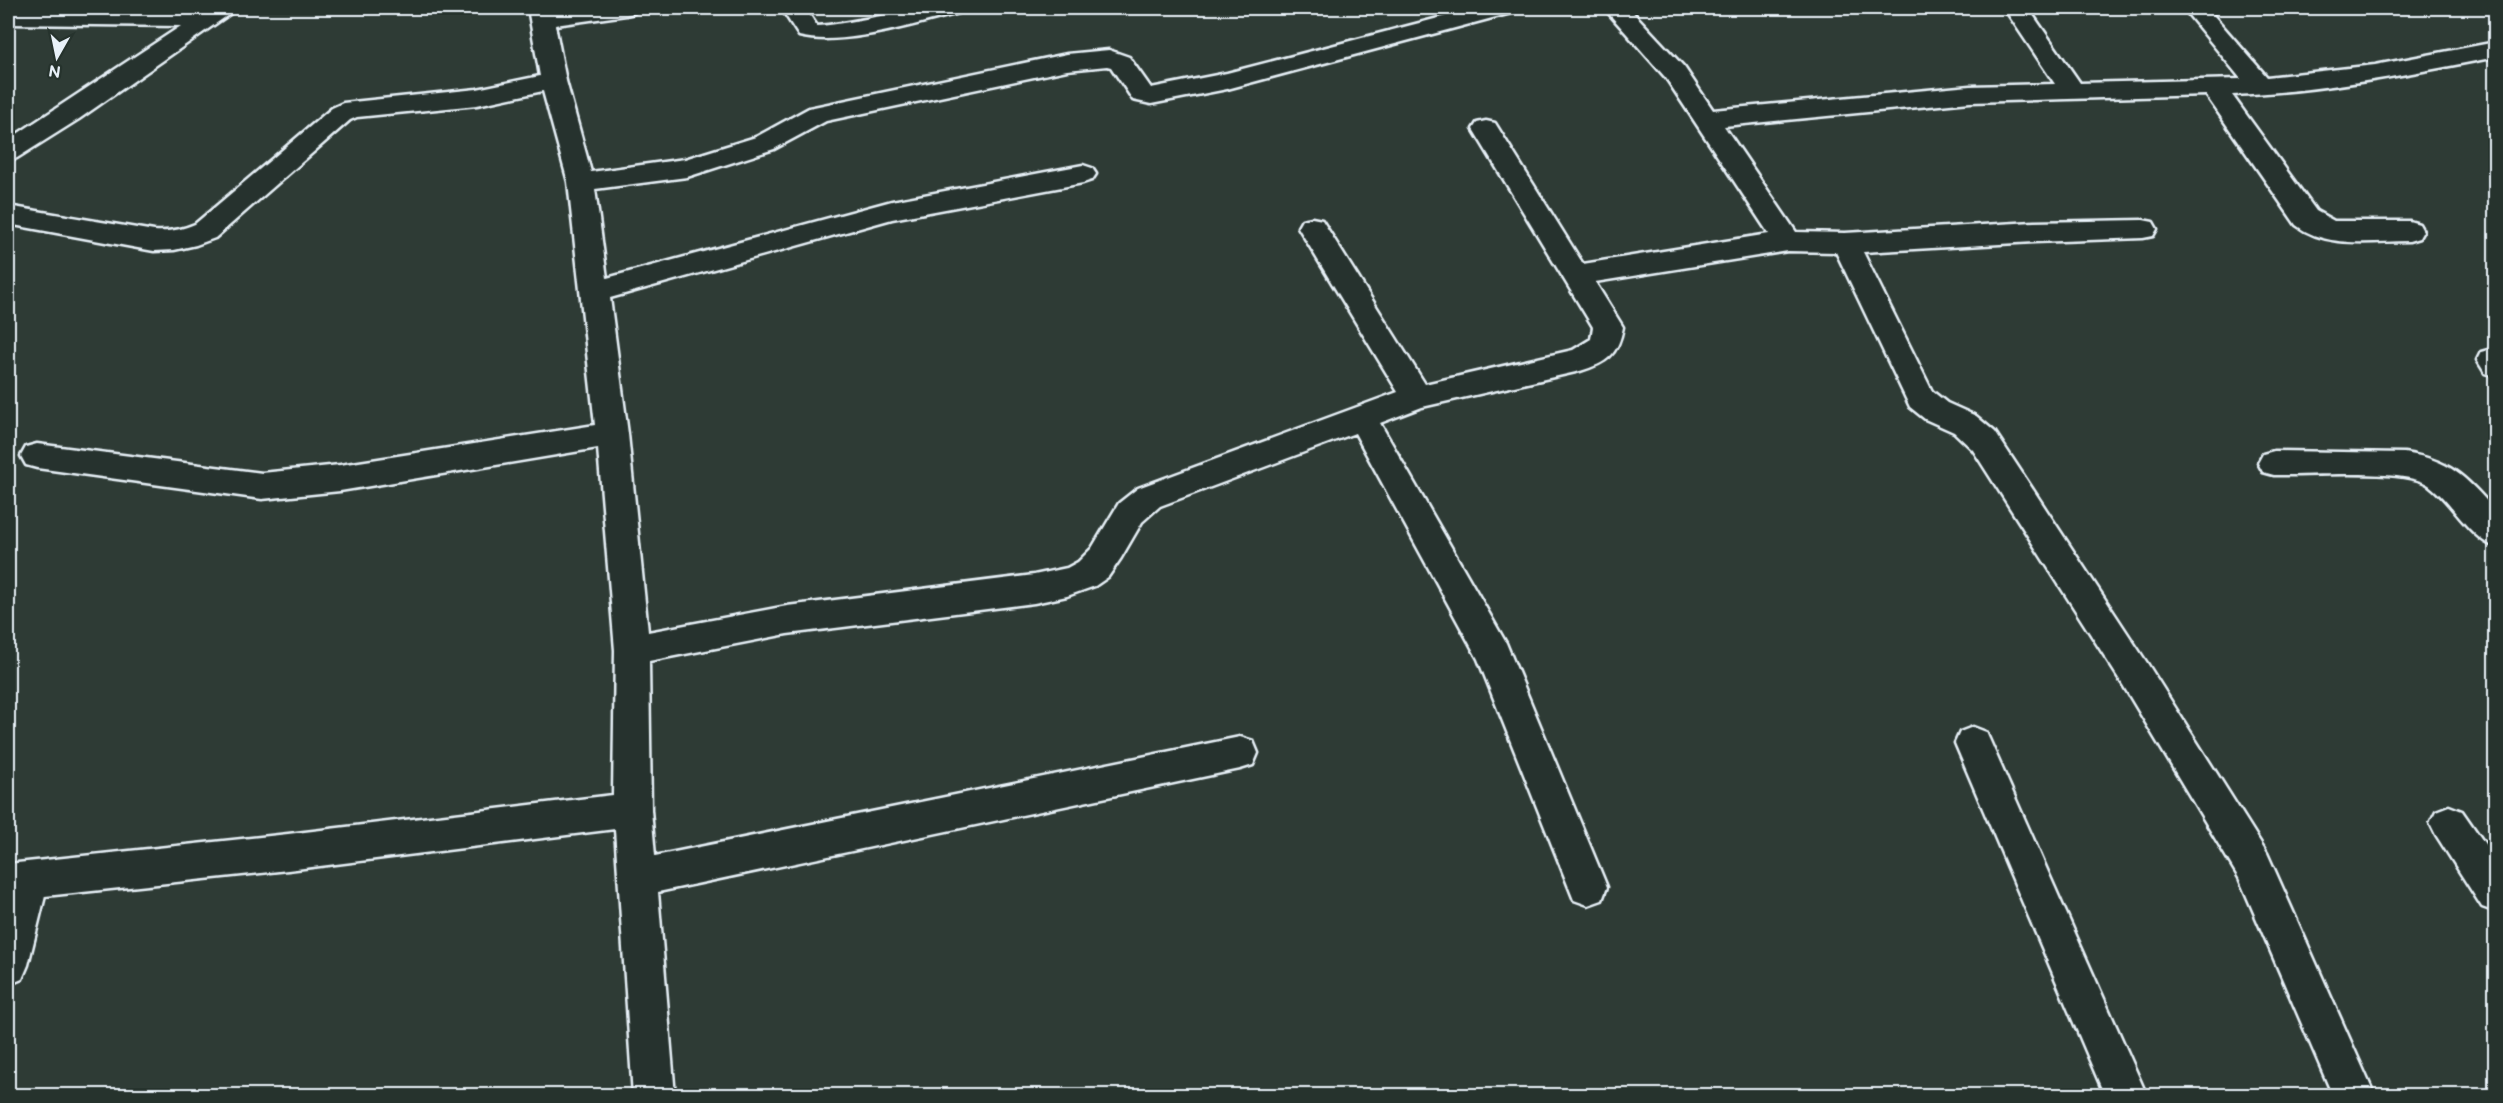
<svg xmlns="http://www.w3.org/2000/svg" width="2503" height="1103" viewBox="0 0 2503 1103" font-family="'Balsamiq Sans',sans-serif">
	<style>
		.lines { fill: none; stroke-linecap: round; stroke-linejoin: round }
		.minor-casing { stroke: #e8f1f8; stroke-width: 5 }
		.minor { fill: #26332d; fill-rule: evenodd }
	</style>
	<rect width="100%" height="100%" fill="#2e3b35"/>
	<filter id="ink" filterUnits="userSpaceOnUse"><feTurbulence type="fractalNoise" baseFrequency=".0167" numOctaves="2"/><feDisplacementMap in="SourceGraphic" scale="12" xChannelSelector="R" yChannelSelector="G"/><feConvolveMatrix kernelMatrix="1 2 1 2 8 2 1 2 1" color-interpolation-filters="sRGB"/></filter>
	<g filter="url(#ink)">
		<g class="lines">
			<defs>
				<g id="minor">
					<polygon points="208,8 235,8 231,13 79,119 17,158 8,160 8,140 181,26 8,24 8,10 202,12"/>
					<path d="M 528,8 L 552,8 L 553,11 L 578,8 L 638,8 L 634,13 L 626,15 L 555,25 L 566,81 L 591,172 L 685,159 L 756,137 L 809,108 L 1067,54 L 1109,50 L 1129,57 L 1151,88 L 1227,73 L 1477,8 L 1515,8 L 1511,13 L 1227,89 L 1151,104 L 1133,100 L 1111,67 L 1107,66 L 1067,70 L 826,121 L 774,149 L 687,177 L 595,189 L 607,278 L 892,201 L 1083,165 L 1092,168 L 1096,174 L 1092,180 L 1083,183 L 892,219 L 610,298 L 628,434 L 648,632 L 787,606 L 1034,575 L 1067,568 L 1078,562 L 1092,548 L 1119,503 L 1138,488 L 1398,392 L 1298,227 L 1302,220 L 1312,218 L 1322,220 L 1425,384 L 1573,350 L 1591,339 L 1593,327 L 1473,129 L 1477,123 L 1486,121 L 1495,123 L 1583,264 L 1769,234 L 1666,78 L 1604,8 L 1629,8 L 1684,67 L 1713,110 L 1970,86 L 2055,84 L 2004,8 L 2028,8 L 2080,83 L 2241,79 L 2183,8 L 2207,8 L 2267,77 L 2375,65 L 2496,42 L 2496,57 C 2408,74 2321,92 2232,95 L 2316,211 L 2334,221 L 2409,221 L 2419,224 L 2423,231 L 2419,238 L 2409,241 C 2372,241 2327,249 2296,225 L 2206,95 L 1970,102 L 1724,126 L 1796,232 L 1845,233 L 2034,222 L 2143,220 L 2153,222 L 2157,229 L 2153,236 L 2143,238 L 2034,242 L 1863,252 L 1932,391 L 1947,403 L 1976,416 L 1995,432 L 2147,663 L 2267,853 L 2375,1096 L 2333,1096 L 2239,878 L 2123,685 L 1973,450 L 1954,432 L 1925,419 L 1910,407 L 1836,252 L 1788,251 L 1595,282 L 1623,327 C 1618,355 1607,363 1580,371 L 1422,407 L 1380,423 L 1506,643 L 1607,887 L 1602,900 L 1588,905 L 1574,900 L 1478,659 L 1355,433 L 1160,506 L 1142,522 L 1121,558 L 1108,577 L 1095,586 L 1067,596 L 1034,603 L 787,634 L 649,661 L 651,810 L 655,856 L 1240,737 L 1253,741 L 1258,753 L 1253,765 L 1240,769 L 658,892 L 675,1096 L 633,1096 L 615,829 L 288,870 L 45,896 L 28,965 L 22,979 L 8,985 L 8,864 L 288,834 L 613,795 L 615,650 L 598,448 L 340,491 L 262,499 L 37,468 L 26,465 L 21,456 L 26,447 L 37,444 L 262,473 L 340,465 L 595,425 L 568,182 L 543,91 L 477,105 L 357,117 L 350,120 L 215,238 L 196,245 L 174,250 L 154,251 L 8,224 L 8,206 L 154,231 C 169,232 181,230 195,224 L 332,108 L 343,103 L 477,89 L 540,76 Z"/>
					<path d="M 781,8 L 805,8 L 817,26 C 866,23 914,3 963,8 L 959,13 C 915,24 843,47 799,36 Z"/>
					<polygon points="2492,349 2496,350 2496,376 2485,373 2477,360 2481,352"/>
					<path d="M 2274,451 L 2404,453 C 2451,460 2465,477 2496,511 L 2496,547 C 2470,539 2452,502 2429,485 C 2406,468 2306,476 2274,475 L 2263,472 L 2258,463 L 2263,454 Z"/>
					<polygon points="1973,727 1986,732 2147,1096 2105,1096 1955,743 1960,732"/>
					<polygon points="2449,806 2462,811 2496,860 2496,912 2482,907 2436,835 2430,823 2436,811"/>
				</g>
			</defs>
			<use href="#minor" class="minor-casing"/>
			<use href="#minor" class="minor"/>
		</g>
	</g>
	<rect width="2503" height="1103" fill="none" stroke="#26332d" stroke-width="30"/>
	<rect x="15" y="15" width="2473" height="1073" fill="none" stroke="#e8f1f8" stroke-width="2" filter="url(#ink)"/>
	<g transform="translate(57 57) rotate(189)" stroke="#26332d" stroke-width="4.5" paint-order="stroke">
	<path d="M0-4.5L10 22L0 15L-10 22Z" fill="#e8f1f8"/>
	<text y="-9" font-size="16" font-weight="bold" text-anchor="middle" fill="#e8f1f8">N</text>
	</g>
</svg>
